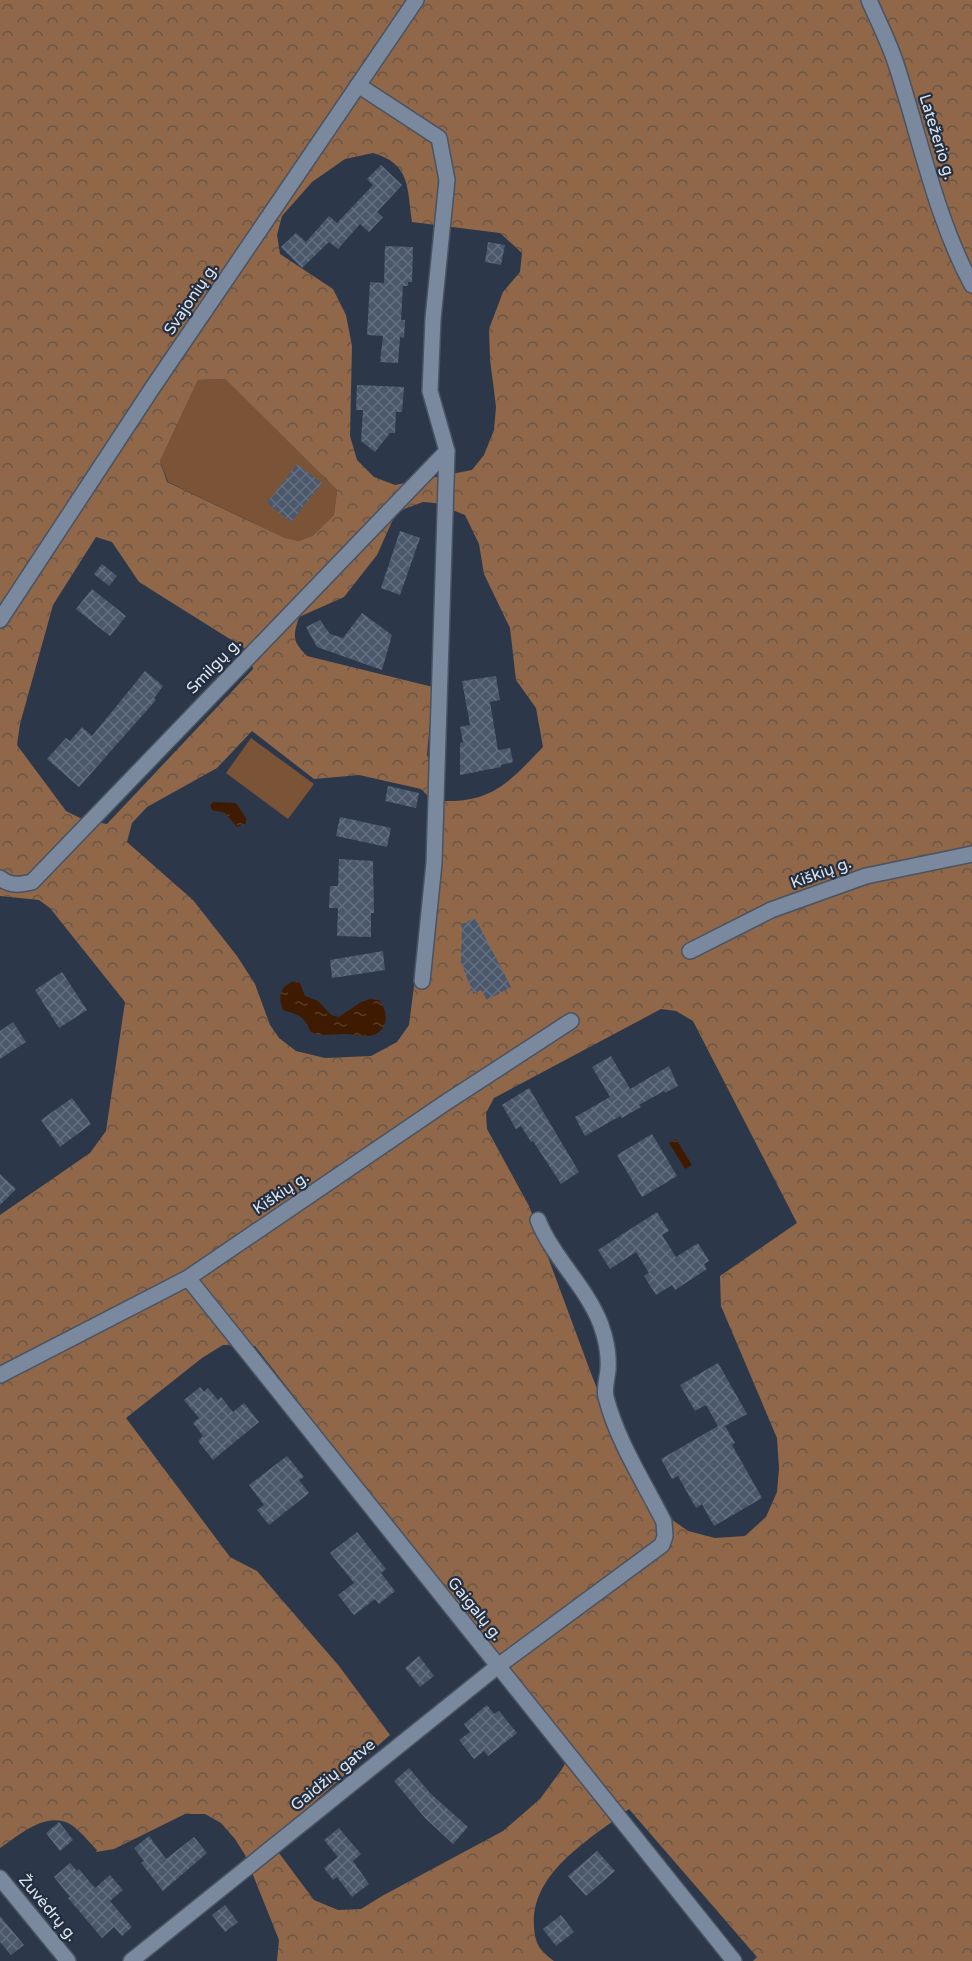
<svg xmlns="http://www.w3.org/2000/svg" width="972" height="1961" viewBox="0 0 972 1961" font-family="'Varela Round',sans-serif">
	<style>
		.grass { fill: #7b5437 }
		.forest { fill: url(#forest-crowns); fill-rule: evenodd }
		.water { fill: url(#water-ripples) }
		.building { fill: url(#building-cross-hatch) }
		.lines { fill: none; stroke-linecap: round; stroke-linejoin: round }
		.minor-casing { stroke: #495362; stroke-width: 18 }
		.minor { stroke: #7b899e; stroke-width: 15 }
		.labels { text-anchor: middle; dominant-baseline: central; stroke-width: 4.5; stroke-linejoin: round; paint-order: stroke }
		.street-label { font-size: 16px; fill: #dee6f2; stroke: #232e3f }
	</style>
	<defs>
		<pattern id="forest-crowns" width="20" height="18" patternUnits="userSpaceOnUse" patternTransform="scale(1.5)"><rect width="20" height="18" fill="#906748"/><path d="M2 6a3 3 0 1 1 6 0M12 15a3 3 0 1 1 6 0" fill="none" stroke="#6a5648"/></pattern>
		<pattern id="water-ripples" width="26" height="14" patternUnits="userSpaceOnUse" patternTransform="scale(1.5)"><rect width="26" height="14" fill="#3e1b00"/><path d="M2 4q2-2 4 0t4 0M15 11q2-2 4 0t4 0" fill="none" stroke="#593c26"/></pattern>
		<pattern id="building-cross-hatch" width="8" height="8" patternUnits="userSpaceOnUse" patternTransform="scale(1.5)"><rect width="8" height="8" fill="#4b586b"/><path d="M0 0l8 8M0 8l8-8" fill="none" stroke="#647081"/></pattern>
	</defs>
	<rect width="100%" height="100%" fill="#2c384a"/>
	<g class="grass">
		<polygon points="225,379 337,490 334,515 313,537 299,541 285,538 168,482 160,461 198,380"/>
		<polygon points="251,738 314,784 288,819 226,773"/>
	</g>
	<path class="forest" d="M 0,0 L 972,0 L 972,1961 L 753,1961 L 757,1957 L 629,1809 C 591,1839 530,1872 534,1927 C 535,1944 540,1951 554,1961 L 277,1961 L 279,1940 L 245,1855 L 235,1839 L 221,1823 L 205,1814 L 185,1814 L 114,1849 L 96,1852 L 97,1850 C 89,1842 81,1832 73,1826 C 48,1809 21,1834 0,1848 L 0,1215 L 90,1153 L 106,1131 L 125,1002 L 50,908 L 39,900 L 0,896 ZM 373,153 C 411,164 407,188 412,222 L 500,233 L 522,253 L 520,272 L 503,292 L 489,329 L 490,359 L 496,407 L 494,430 L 484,455 L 472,470 L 395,485 L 374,477 L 357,460 L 350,436 L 352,346 L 346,315 L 333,289 L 280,254 L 277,235 L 282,216 L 312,182 L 345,159 ZM 225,379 L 337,490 L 334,515 L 313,536 L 299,541 L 285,538 L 167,482 L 160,461 L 198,380 ZM 423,502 L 435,503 L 465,515 L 479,544 L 484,574 L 510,628 L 516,680 L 536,708 L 543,747 C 511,780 493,803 443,801 L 427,755 L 433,687 L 307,656 C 292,641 293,636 299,617 L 344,597 L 377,555 L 394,517 L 404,509 ZM 96,537 L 112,542 L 139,582 L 249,651 L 253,669 L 107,824 L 84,820 L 66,811 L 17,745 L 20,724 L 53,605 ZM 252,731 L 314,779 L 359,775 L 421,789 L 430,798 L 426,893 L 409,1025 L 397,1042 L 371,1056 L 325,1058 L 296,1051 L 279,1038 L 270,1025 L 255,984 L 237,956 L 193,900 L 127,842 L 132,823 L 147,807 L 217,768 ZM 661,1009 L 676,1011 L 693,1021 L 797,1223 L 720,1276 L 721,1306 L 777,1438 L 779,1469 L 777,1492 L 766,1517 L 745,1536 L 715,1538 L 688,1531 L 661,1512 L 635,1484 L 592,1376 L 529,1206 L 487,1129 L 486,1113 L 494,1098 ZM 223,1345 L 255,1346 L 571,1753 L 562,1769 L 540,1799 L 503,1831 L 382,1896 L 361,1909 L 338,1910 L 314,1900 L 270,1841 L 390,1735 L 339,1666 L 257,1571 L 230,1557 L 126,1418 L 202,1358 Z"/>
	<g class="water">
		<polygon points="213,802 236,803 246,818 246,823 237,827 225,813 212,810 210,805"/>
		<path d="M 295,981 L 300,983 L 305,996 C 309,998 315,999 319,1002 C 327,1009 328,1016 339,1017 L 361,1002 L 370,999 L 379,1000 C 390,1013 388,1034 368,1036 C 360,1036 351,1034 344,1034 C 332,1034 322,1037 311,1032 C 302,1014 300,1016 283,1010 C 277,996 281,985 295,981 Z"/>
		<polygon points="676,1139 692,1165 685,1169 669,1143"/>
	</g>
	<g class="building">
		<polygon points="381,165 402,185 377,212 383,217 369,232 360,224 338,249 329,242 302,268 281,247 296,233 306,242 329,216 337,223 373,185 367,179"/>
		<polygon points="488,242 505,245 501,265 485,262"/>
		<polygon points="385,246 413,247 412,282 408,282 408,286 403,286 401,320 405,320 404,338 400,337 398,363 380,362 383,336 367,335 370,282 384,283"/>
		<polygon points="357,385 404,387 402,412 396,412 395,433 390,433 375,452 361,441 363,410 356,410"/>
		<polygon points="297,464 322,483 291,522 267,503"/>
		<polygon points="400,531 420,538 400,595 381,588"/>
		<polygon points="102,564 117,576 109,586 94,574"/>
		<polygon points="92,589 126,616 110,636 76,609"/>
		<polygon points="362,613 392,635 382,670 317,647 306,627 320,620 330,634 343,638"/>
		<polygon points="145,671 163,686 154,698 156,700 79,787 47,759 66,738 70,741 82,727 92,736"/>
		<polygon points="496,676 500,700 490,702 498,750 510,748 513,762 501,765 501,767 460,775 460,743 463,742 460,727 470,725 462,681"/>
		<polygon points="388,786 419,793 416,808 385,801"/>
		<polygon points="340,817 391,828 387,847 336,836"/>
		<polygon points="339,859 373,861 374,913 371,913 371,937 337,936 338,908 329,908 330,886 338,886"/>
		<polygon points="475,918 511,987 487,1000 481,990 473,994 461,962 462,924"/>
		<polygon points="383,951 385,970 332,978 330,960"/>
		<polygon points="62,972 87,1010 59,1028 35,990"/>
		<polygon points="13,1022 26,1042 0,1059 0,1031"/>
		<polygon points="611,1056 630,1089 669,1066 678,1086 665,1093 664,1091 639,1105 641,1107 622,1118 620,1116 585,1136 575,1117 610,1097 592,1067"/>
		<polygon points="529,1088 579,1172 561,1184 533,1141 531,1142 521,1126 516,1129 502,1105"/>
		<polygon points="72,1098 91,1124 60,1147 41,1120"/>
		<polygon points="652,1134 677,1176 642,1197 617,1155"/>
		<polygon points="0,1174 16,1189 0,1205"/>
		<polygon points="657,1212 669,1231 662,1235 676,1257 698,1243 709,1261 704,1264 707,1269 675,1290 672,1285 656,1295 644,1276 649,1273 636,1252 610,1269 598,1250"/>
		<polygon points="718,1363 747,1414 725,1426 735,1443 732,1445 762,1498 714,1526 702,1504 696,1508 678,1476 672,1479 661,1459 718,1426 706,1405 695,1411 680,1385"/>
		<polygon points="200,1387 204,1392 208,1388 218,1400 221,1397 233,1412 244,1403 259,1422 213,1460 198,1441 203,1436 193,1423 199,1418 184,1400"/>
		<polygon points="287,1456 304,1477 299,1480 309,1493 269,1525 257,1510 264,1505 249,1485"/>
		<polygon points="357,1532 386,1569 381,1573 395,1591 379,1604 375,1599 354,1615 338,1595 354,1583 330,1553"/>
		<polygon points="419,1656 434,1676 420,1687 405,1668"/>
		<polygon points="487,1705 494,1714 499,1711 517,1733 488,1756 484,1751 474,1759 459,1740 470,1732 464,1724"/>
		<polygon points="409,1768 430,1793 468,1827 453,1844 425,1818 394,1781"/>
		<polygon points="59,1822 73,1840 60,1851 46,1833"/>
		<polygon points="339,1828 361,1854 353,1861 369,1884 352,1897 337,1877 333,1880 324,1868 338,1857 324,1840"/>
		<polygon points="149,1836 166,1859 194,1837 207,1853 163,1891 141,1863 144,1861 134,1848"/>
		<polygon points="597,1851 615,1871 586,1896 568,1876"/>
		<polygon points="70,1863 77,1871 79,1869 95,1888 110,1875 123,1890 110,1901 132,1927 122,1936 114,1927 102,1938 68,1898 70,1897 54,1877"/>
		<polygon points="225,1905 238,1922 225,1932 212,1915"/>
		<polygon points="561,1915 574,1932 556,1946 543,1929"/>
		<polygon points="0,1916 24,1945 11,1955 0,1942"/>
	</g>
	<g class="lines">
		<defs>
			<g id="minor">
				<path d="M 869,0 C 878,21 889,42 896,64 C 920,137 935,216 972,285"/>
				<polyline points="358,85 439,138 447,180 433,319 430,391 447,451 434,863 422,981"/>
				<polyline points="0,620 153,387 416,0"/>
				<path d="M 0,878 C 10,886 19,885 32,882 L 447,451"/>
				<polyline points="690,951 771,910 866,876 972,854"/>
				<polyline points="188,1278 734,1961"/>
				<polyline points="0,1375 188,1278 445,1103 571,1021"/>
				<polyline points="0,1878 68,1961"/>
				<path d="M 131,1961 L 498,1666 L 662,1545 L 665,1536 L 664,1522 C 644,1482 617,1441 606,1397 C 604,1388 607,1380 608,1370 C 609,1356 606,1339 601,1325 C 587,1287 553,1258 538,1220"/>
			</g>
		</defs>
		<use href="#minor" class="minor-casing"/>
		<use href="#minor" class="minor"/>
	</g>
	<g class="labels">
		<g class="street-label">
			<text transform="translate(937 137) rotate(73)">Latežerio g.</text>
			<text transform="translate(191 299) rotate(-56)">Svajonių g.</text>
			<text transform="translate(214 666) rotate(-46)">Smilgų g.</text>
			<text transform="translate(821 873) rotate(-20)">Kiškių g.</text>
			<text transform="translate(281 1193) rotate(-34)">Kiškių g.</text>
			<text transform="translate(475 1609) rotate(51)">Gaigalų g.</text>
			<text transform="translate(333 1775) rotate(-39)">Gaidžių gatve</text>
			<text transform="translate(48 1908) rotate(50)">Žuvėdrų g.</text>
		</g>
	</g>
</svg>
